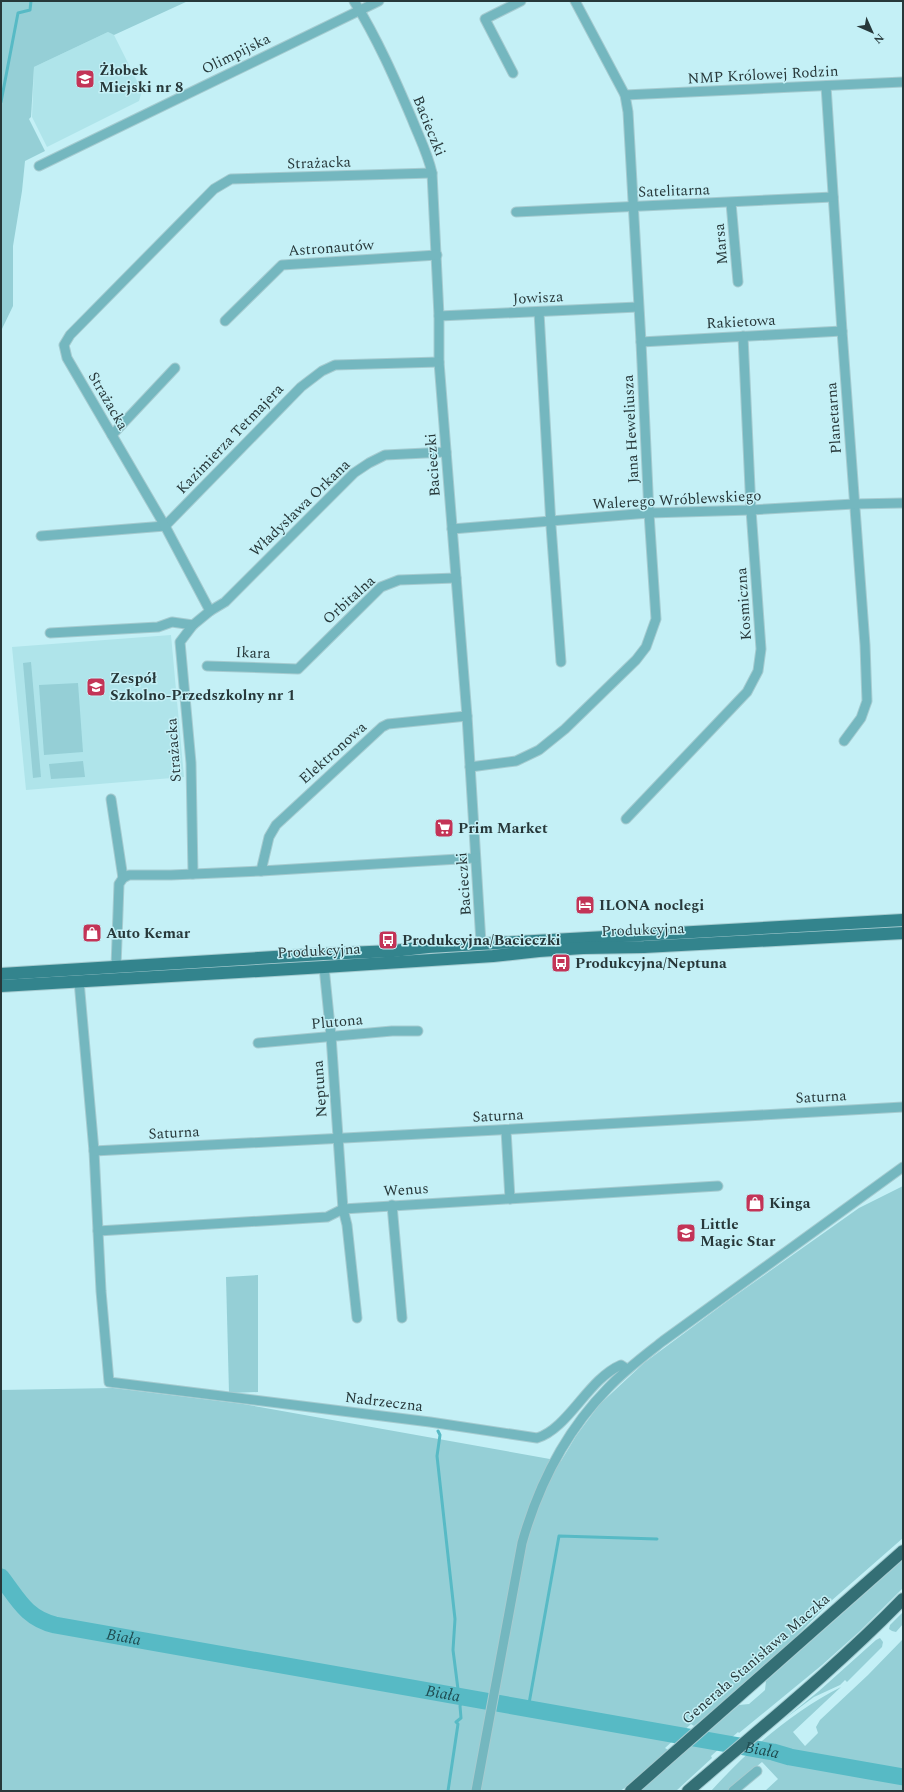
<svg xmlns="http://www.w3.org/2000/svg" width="904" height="1792" viewBox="0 0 904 1792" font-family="Spectral,serif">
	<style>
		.built { fill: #afe4ea }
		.green { fill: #95cfd6 }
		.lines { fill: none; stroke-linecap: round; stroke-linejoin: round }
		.stream { stroke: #57bac5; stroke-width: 3 }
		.river { stroke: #57bac5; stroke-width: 17 }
		.minor-casing { stroke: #a5cbd0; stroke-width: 11 }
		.major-casing { stroke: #a5cbd0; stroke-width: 14 }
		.highway-casing { stroke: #a5cbd0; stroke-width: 14 }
		.minor { stroke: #74b7bf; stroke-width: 9 }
		.major { stroke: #33848d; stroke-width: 12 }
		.highway { stroke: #346f75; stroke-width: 12 }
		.labels { text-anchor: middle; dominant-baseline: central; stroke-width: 3; stroke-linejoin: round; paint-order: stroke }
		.street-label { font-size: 15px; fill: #27383a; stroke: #c4f0f6 }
		.poi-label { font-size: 15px; font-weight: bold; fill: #27383a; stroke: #c4f0f6; text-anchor: start }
		.water-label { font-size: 16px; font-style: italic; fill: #1f4c51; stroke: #c4f0f6 }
	</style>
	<rect width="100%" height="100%" fill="#c4f0f6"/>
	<g class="built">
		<polygon points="108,32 114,35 142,91 139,101 47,147 32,117 34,67"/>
		<polygon points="171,635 184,777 26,790 12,647"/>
	</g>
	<g class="green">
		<polygon points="1,1 188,1 114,35 108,32 34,67 31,117 29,119 45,151 25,161 22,191 13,246 13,306 1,331"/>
		<polygon points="31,662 41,777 33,778 23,663"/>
		<polygon points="78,683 83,752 44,755 39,685"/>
		<polygon points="83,761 85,777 51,779 49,764"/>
		<polygon points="903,1186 903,1538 831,1601 780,1653 694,1726 691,1724 665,1748 668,1750 635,1781 620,1791 1,1791 1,1390 113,1388 243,1404 561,1461 576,1436 599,1405 644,1363 729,1300 859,1208"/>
		<polygon points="258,1275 258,1392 229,1393 226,1277"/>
		<polygon points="903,1560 903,1588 860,1631 822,1665 739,1733 738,1732 711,1756 712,1758 676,1791 640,1791 739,1705 749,1704 765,1690 766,1681"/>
		<polygon points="903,1612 903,1624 896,1632 892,1631 889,1629 890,1625"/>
		<polygon points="880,1638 883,1642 882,1647 847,1682 845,1680 840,1685 814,1697 783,1720 819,1691 876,1640"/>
		<path d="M 903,1639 L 903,1791 L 765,1791 L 778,1779 L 762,1762 L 727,1791 L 711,1791 C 748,1750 792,1712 841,1687 L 793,1732 L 805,1746 L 818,1733 L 816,1727 L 820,1720 L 868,1675 Z"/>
	</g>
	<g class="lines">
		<g class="stream">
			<polyline points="1,102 18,13 30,10 31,1"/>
			<polyline points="438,1431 440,1435 437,1456 455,1619 453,1650 459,1697"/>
			<polyline points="528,1709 559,1536 657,1539"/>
			<polyline points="448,1791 458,1724 456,1722 461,1718 460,1706 463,1697"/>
		</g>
		<path class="river" id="s1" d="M 1,1577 C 18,1599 26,1618 55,1625 L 773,1752 L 790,1757 L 903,1777"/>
		<defs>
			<g id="minor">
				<path d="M 354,1 C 377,38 395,79 412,119 C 419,137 428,154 432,173 L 439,316 L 439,362 L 467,716 L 481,943"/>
				<polyline points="513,73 485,19 521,1"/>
				<polyline points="826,86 842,331 865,645 867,701 861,718 844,741"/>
				<polyline points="625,95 903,82"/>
				<polyline points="39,166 379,1"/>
				<polyline points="731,203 738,282"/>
				<polyline points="516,212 833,197"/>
				<polyline points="539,312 551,526 561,662"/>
				<polyline points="439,316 638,307"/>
				<polyline points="225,321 282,265 437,255"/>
				<polyline points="641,342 842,331"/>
				<polyline points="112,435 175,368"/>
				<polyline points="452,529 649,513 751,510 854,504 903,503"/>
				<polyline points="41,536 165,526 301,387 322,371 335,365 439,362"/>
				<polyline points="210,611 225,602 354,473 369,463 385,455 446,452"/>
				<polyline points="50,633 158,627 172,622 193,625"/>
				<polyline points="207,666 298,669 381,587 399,580 456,578"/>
				<polyline points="470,767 516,761 539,750 565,729 636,660 646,647 656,619 649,513 641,342 628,112 625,95 575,1"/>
				<polyline points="111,799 123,878"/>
				<polyline points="626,819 747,692 758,671 761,649 751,510 743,336"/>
				<polyline points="261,871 269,837 276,825 382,727 388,724 467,716"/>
				<polyline points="193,874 191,763 180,642 193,625 210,611 165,526 67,358 64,345 70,335 214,189 231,179 432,173"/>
				<polyline points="116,967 119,884 123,878 129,875 171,875 261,871 475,858"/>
				<polyline points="324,967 331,1036 343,1209 347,1225 357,1318"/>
				<path d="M 79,981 L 94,1151 L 101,1291 L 109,1382 L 430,1422 L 537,1438 C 568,1429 588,1379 621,1365 L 627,1369"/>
				<polyline points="258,1043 392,1031 418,1031"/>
				<polyline points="506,1130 510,1199"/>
				<polyline points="94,1151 497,1130 903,1107"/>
				<polyline points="392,1205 402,1318"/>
				<polyline points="98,1231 327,1217 343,1209 718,1186"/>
				<path d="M 476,1791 L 522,1543 C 538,1486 566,1431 608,1388 C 625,1370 644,1356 663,1341 L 903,1167"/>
				<polyline points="733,1791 757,1771"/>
			</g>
			<g id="major">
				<polyline points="1,974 323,954 393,951 428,947 903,920"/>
				<polyline points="1,986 324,967 493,956 539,951 583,948 644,947 903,933"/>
			</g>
			<g id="highway">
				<polyline points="631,1791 903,1551"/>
				<path d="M 688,1791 C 761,1728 836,1668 903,1599"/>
			</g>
		</defs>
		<use href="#minor" class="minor-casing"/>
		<use href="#major" class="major-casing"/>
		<use href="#highway" class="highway-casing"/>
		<use href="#minor" class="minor"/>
		<use href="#major" class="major"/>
		<use href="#highway" class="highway"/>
	</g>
	<defs>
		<symbol id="school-square" viewBox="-11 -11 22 22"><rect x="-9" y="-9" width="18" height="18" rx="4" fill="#c33457" stroke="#c4f0f6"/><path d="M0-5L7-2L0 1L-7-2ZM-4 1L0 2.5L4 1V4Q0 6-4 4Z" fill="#fff"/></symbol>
		<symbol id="supermarket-square" viewBox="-11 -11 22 22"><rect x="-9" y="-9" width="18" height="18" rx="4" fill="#c33457" stroke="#c4f0f6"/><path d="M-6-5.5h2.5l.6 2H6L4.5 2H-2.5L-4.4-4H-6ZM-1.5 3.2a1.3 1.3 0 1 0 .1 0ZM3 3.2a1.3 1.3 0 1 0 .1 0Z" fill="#fff"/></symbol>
		<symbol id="hotel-square" viewBox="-11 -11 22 22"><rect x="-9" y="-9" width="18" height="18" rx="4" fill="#c33457" stroke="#c4f0f6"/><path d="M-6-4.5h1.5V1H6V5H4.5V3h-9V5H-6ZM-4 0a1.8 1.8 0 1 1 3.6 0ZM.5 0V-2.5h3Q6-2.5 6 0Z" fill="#fff"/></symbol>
		<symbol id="shop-square" viewBox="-11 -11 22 22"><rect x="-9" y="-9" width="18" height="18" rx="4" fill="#c33457" stroke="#c4f0f6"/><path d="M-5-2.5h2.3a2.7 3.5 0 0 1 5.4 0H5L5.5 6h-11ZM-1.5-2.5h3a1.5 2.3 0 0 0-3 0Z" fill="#fff"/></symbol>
		<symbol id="bus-square" viewBox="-11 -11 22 22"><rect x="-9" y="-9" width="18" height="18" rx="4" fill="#c33457" stroke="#c4f0f6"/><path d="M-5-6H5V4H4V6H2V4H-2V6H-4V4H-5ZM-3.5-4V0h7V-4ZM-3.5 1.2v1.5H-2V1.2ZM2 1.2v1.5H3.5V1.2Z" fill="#fff"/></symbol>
	</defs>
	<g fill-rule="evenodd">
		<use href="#school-square" x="74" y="68" width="22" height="22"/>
		<use href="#school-square" x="85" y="676" width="22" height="22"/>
		<use href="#supermarket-square" x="433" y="817" width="22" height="22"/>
		<use href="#hotel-square" x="574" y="894" width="22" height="22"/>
		<use href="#shop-square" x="81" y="922" width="22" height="22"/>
		<use href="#bus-square" x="377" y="929" width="22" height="22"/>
		<use href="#bus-square" x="550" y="952" width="22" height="22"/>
		<use href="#shop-square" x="744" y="1192" width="22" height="22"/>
		<use href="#school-square" x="675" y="1222" width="22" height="22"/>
	</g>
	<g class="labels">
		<g class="street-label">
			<text transform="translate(236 54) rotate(-26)">Olimpijska</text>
			<text transform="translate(763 75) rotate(-3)">NMP Królowej Rodzin</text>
			<text transform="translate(429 126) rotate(68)">Bacieczki</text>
			<text transform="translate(319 163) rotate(-2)">Strażacka</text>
			<text transform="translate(674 191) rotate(-2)">Satelitarna</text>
			<text transform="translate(721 244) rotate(-95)">Marsa</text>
			<text transform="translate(331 248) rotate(-4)">Astronautów</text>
			<text transform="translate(538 298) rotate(-3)">Jowisza</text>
			<text transform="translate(741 322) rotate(-3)">Rakietowa</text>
			<text transform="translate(108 401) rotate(60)">Strażacka</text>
			<text transform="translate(834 418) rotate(-94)">Planetarna</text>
			<text transform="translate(631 429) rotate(-93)">Jana Heweliusza</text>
			<text transform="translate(230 439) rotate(-46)">Kazimierza Tetmajera</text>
			<text transform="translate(433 465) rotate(-94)">Bacieczki</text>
			<text transform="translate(677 500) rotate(-3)">Walerego Wróblewskiego</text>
			<text transform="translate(300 508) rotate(-44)">Władysława Orkana</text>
			<text transform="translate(349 600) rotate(-42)">Orbitalna</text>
			<text transform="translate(744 604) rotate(-94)">Kosmiczna</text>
			<text transform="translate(253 653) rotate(2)">Ikara</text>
			<text transform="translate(174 750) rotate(-94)">Strażacka</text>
			<text transform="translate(333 753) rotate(-42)">Elektronowa</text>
			<text transform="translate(464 884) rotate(-94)">Bacieczki</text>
			<text transform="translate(643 930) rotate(-2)">Produkcyjna</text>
			<text transform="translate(319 951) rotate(-3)">Produkcyjna</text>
			<text transform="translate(337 1022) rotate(-5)">Plutona</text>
			<text transform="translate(320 1089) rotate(-94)">Neptuna</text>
			<text transform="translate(821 1097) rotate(-3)">Saturna</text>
			<text transform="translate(498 1116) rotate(-3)">Saturna</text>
			<text transform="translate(174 1133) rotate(-3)">Saturna</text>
			<text transform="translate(406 1190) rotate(-4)">Wenus</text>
			<text transform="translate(384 1402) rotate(7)">Nadrzeczna</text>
			<text transform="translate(756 1659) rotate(-41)">Generała Stanisława Maczka</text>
		</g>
		<g class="poi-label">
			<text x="99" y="70">Żłobek<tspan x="99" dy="17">Miejski nr 8</tspan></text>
			<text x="110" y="678">Zespół<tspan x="110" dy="17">Szkolno-Przedszkolny nr 1</tspan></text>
			<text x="458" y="828">Prim Market</text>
			<text x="599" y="905">ILONA noclegi</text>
			<text x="106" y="933">Auto Kemar</text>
			<text x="402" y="940">Produkcyjna/Bacieczki</text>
			<text x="575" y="963">Produkcyjna/Neptuna</text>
			<text x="769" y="1203">Kinga</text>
			<text x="700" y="1224">Little<tspan x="700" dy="17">Magic Star</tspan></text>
		</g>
		<g class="water-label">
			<text stroke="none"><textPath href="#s1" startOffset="144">Biała</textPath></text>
			<text stroke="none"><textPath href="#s1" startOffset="468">Biała</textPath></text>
			<text stroke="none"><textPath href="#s1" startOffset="792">Biała</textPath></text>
		</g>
	</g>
	<rect width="904" height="1792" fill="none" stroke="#27383a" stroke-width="4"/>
	<g transform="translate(872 32) rotate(135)" stroke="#c4f0f6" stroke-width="3" paint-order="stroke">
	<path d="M0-3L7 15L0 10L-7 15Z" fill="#27383a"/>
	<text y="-6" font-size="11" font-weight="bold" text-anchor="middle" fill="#27383a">N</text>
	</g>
</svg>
